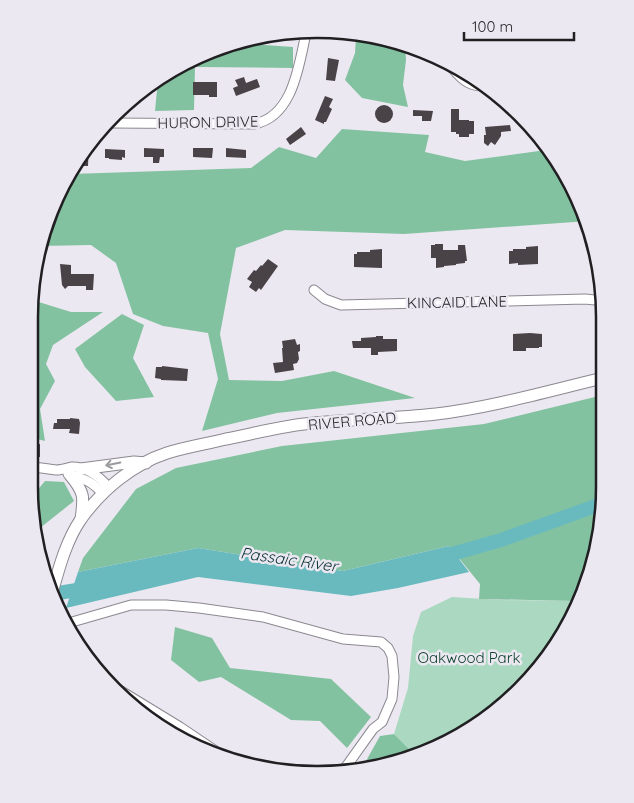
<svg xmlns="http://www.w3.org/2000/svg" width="634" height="803" viewBox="0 0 634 803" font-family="Quicksand,sans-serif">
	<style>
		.green { fill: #abd8c0 }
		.forest { fill: #83c2a1 }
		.water { fill: #69babf }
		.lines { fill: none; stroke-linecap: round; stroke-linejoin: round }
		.river { stroke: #69babf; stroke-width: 14 }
		.building { fill: #494247 }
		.minor-casing { stroke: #8c8890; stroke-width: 11 }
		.major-casing { stroke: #8c8890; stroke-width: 13 }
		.minor { stroke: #fff; stroke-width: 9 }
		.major { stroke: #fff; stroke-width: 11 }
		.oneway { stroke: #9b9a9c }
		.labels { text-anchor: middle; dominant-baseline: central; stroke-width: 5; stroke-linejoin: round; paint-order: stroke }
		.street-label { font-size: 15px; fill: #201f22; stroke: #ece8f1 }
		.park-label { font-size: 15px; fill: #0e422c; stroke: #ece8f1 }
		.water-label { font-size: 16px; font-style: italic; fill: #083234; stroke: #ece8f1 }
		.rim { fill: none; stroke: #201f22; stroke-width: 2.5 }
	</style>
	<rect width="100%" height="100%" fill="#ece8f1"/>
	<polygon class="green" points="452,597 500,600 576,601 557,646 507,703 461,735 415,755 394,734 408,688 413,636 421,612"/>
	<g class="forest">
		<polygon points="356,36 391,39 405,45 406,60 403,85 408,107 362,98 345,80 355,53"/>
		<polygon points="249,44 293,47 293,68 195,67 194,110 155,111 158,80 173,68 239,45"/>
		<polygon points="342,129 429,135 425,152 465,161 546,150 566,173 588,221 404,234 285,230 236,248 220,334 229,380 282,381 334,371 415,398 277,413 202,431 218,379 208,333 163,326 133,314 116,263 91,245 40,246 44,224 71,174 251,168 279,147 316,158"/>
		<polygon points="29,299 71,312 103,312 53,345 46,364 55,381 40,409 45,441 29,437"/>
		<polygon points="122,314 144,325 133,358 154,397 116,401 85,367 75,349"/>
		<polygon points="603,395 600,542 576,601 479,599 480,584 449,546 343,571 198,548 78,572 83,558 136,489 176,468 282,446 484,424"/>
		<polygon points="45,481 64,482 74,501 35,532 30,499"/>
		<polygon points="175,627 212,638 230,668 331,679 371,717 347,748 320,721 291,720 221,677 199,682 171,660"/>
		<polygon points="394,734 415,755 392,764 362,768 380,736"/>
	</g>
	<polygon class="water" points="449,546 469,572 398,588 351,596 198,577 66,608 78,572 198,548 343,571"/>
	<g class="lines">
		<g class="river">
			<polyline points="438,558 501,540 601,504"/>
			<polyline points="52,594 89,588"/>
		</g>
	</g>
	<g class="building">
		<polygon points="328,58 339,60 335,81 326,80"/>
		<polygon points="244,77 246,83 257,79 260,87 236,96 233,88 238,86 235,80"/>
		<polygon points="193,82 217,82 217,97 209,97 209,95 193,95"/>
		<polygon points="325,96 333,99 329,107 332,109 326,122 324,122 324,124 315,120"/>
		<circle cx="384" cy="114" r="9"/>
		<polygon points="451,109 459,109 459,120 469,120 469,121 474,121 474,134 469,134 469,137 459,137 459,134 456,134 456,132 451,132"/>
		<polygon points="413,110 433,111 431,121 422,121 422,116 413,116"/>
		<polygon points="510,125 511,131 501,132 501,136 495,145 491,142 488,146 484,143 484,135 486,135 485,127"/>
		<polygon points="301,127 306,134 290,145 286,139"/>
		<polygon points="89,141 88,166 82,166 82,161 78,161"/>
		<polygon points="144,148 164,149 164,157 160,157 159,163 153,163 153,157 144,157"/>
		<polygon points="193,148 213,148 212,158 193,157"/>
		<polygon points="226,148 246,150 246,158 226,157"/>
		<polygon points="105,149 125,150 125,158 122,157 122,160 109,159 109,158 105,158"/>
		<polygon points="435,244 443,244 443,250 458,250 458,245 465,245 467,261 465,261 465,263 456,264 456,265 444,266 444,267 436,268 436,258 431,258 431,245 435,245"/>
		<polygon points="538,246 538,264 518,265 518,263 509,264 509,251 513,251 513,249 526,249 526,247"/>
		<polygon points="382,249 382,268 354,267 354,254 357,254 357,252 370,252 370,250"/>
		<polygon points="268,259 278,266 261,290 259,288 256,292 249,287 252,282 247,279 254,270 256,271 261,265 262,266"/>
		<polygon points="60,264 71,265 71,274 94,274 93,290 86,290 86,286 68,286 65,289 62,285"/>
		<polygon points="530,333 542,334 542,347 539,347 539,348 526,348 526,351 513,351 513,334"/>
		<polygon points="376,336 383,336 383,339 397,339 397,351 378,352 378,355 371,355 371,348 353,348 352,341 361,341 361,338 376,337"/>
		<polygon points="295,339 297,345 300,344 300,351 298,352 299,359 297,363 293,364 294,370 275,373 273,363 283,362 282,348 283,348 282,341"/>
		<polygon points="162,366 188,369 187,381 161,380 161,379 155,378 156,367 162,367"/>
		<polygon points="70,418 79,419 80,423 79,434 69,433 70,429 53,429 54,423 57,423 57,419 70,419"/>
		<polygon points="29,443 40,444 40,457 29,457"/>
	</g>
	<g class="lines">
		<defs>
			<g id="minor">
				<path d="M 453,69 C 464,82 471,87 488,86"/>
				<path d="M 110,123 L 254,124 C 293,117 299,65 306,33"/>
				<polyline points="314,290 325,299 341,305 585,299 605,301"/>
				<path d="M 29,467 C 38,467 47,469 56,470 C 62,470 67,468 72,467 C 87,467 100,477 109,488"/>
				<path d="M 68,474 C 85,480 91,480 103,494"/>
				<polyline points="65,624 131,605 166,605 199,608 263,617 343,639 381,642 388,648 392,656 394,677 392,699 382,722 373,729 343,771"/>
				<polyline points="108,683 180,727 223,756"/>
			</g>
			<g id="major">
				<polyline points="81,469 134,462 146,463"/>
				<path d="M 70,475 C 85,493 84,497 81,519"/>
				<path d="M 52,593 C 59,568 66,541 81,519 C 102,490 133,464 167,453 C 186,447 206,444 226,439 C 252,434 278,427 304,424 C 348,419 392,419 436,414 C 493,407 548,391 603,378"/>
			</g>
		</defs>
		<use href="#minor" class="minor-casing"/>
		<use href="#major" class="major-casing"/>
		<use href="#minor" class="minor"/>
		<use href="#major" class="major"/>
	</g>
	<defs><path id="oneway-shaft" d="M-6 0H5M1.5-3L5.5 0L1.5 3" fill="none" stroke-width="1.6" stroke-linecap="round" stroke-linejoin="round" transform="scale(1.25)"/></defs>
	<use class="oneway" href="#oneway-shaft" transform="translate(113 464) rotate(169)"/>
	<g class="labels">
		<g class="street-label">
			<text transform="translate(208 122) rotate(-1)">HURON DRIVE</text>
			<text transform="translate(457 302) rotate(-1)">KINCAID LANE</text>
			<text transform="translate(352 421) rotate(-5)">RIVER ROAD</text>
		</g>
		<g class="park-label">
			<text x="469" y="657">Oakwood Park</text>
		</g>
		<g class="water-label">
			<text transform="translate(289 559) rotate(8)">Passaic River</text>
		</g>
	</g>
	<path d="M0 0H634V803H0ZM317 38H317A279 279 0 0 1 596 317V487A279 279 0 0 1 317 766H317A279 279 0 0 1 38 487V317A279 279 0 0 1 317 38Z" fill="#ece8f1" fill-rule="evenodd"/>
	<path class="rim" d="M317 38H317A279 279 0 0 1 596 317V487A279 279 0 0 1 317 766H317A279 279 0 0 1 38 487V317A279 279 0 0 1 317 38Z"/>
	<path d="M464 32v8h110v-8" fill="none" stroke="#201f22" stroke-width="2.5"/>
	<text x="472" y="32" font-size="15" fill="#201f22" stroke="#ece8f1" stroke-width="4" paint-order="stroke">100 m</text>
</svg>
